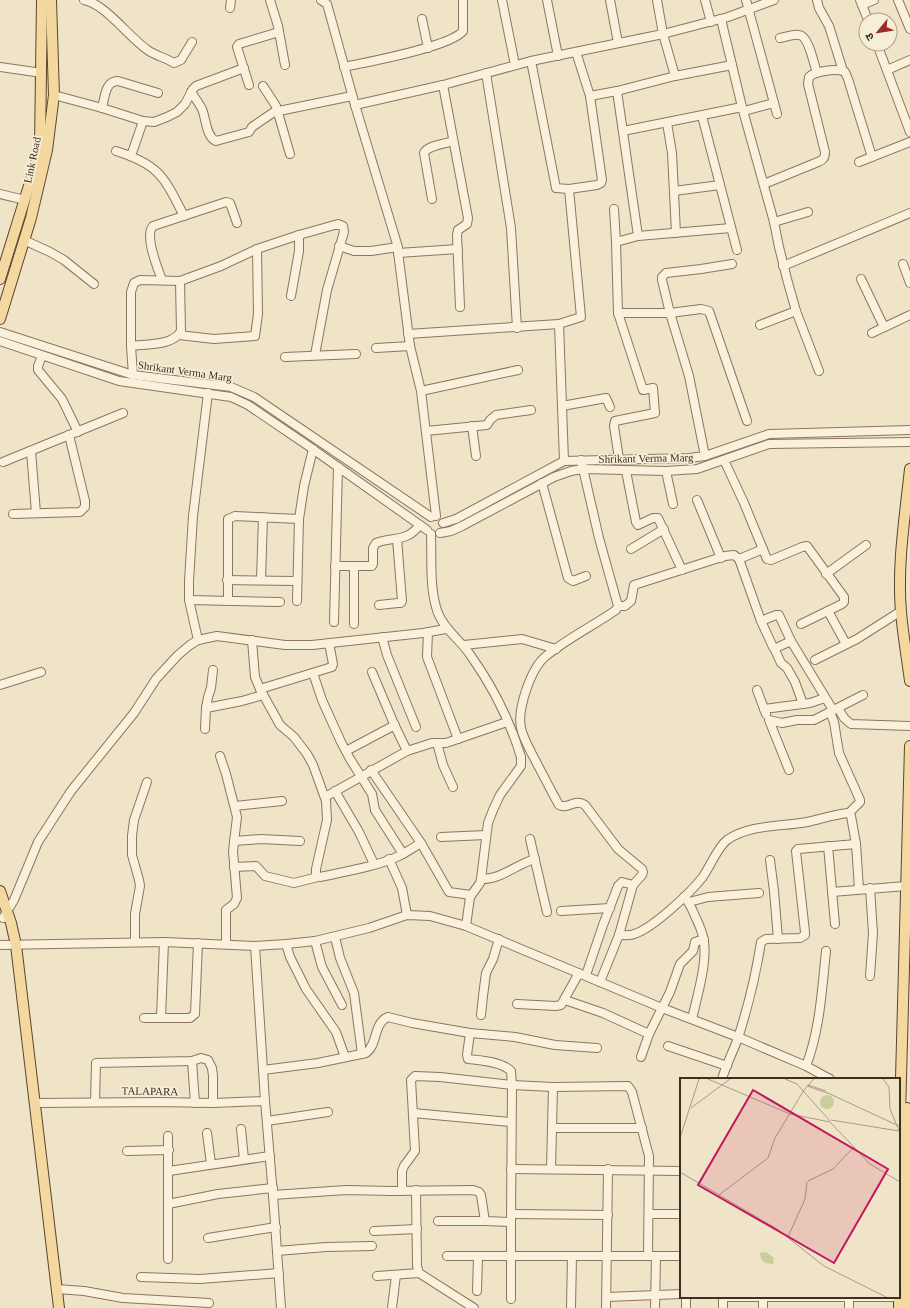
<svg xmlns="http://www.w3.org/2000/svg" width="910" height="1308" viewBox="0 0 910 1308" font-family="'Times New Roman','Noto Sans Devanagari',serif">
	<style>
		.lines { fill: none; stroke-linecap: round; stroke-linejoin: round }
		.minor-casing { stroke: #8d765c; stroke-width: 10 }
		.major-casing { stroke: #5b4430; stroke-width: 12 }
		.minor { stroke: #faf1dc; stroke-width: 8 }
		.major { stroke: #f3d9a0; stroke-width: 10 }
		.labels { text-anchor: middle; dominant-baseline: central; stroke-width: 3.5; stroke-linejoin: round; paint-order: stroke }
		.street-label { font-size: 11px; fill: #3d2e20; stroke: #f7eed8 }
		.inset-road { fill: none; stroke: #a89b85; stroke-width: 1 }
		.view { fill: #c2185b; fill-opacity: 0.15; stroke: #c2185b; stroke-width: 2 }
		.inset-edge { fill: none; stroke: #3d2e20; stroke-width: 2 }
	</style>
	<rect width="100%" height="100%" fill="#f0e4c8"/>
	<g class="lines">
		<defs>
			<g id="minor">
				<path d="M 84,0 C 106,4 129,38 149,51 C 157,56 166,58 174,63 L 181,60 L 192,42"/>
				<polyline points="270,0 278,26 285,65"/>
				<polyline points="321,0 327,4 355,105 397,244 410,346 421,391 436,516"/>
				<polyline points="502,0 515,65"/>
				<polyline points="547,0 558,56"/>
				<polyline points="610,0 618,43"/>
				<polyline points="705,0 711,22"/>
				<polyline points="746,0 777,114"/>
				<polyline points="817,0 819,8 829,26 843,71"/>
				<polyline points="860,0 868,20"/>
				<polyline points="898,0 910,29"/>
				<polyline points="862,5 874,0"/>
				<polyline points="230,8 231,0"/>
				<polyline points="422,19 428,48"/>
				<polyline points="721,19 742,107 774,222 779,247 787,279 796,311 819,371"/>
				<path d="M 780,38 C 786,37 793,34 799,35 C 809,36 814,65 817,73"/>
				<polyline points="877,44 910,132"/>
				<polyline points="576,52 590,96 617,91 638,236 616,242 618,313 643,390 653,388 655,413 615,421 614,426 619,459"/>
				<polyline points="531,61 556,188 569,189 581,317 559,324 564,461"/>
				<polyline points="0,67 42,73"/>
				<path d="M 344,67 C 368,62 450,47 463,31 L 463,0"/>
				<polyline points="887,70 910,60"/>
				<polyline points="486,73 511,228 517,328"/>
				<polyline points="675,76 732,65"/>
				<polyline points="249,85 237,47 239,44 279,32"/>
				<polyline points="443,85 468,218 467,224 458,230 457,235 460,307"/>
				<polyline points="263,86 276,106 290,154"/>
				<polyline points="617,91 675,76 663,34 657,0"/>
				<path d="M 191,92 C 195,98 199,103 202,109 C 206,118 206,137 216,141 L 249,132 L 252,127 L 274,112 L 352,96"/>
				<polyline points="54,95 102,108 143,121 154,122 167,117 177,112 185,104 193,89 196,86 244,68"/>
				<polyline points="355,105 443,85 531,61 663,34 728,17 774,0"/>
				<path d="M 102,108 C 105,97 105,81 118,81 L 158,93"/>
				<polyline points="744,111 774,103"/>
				<polyline points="702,116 737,250"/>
				<polyline points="667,123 672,153 676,233"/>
				<polyline points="623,131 742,107"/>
				<path d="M 116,151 C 160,165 164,177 184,216"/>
				<polyline points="131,156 143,121"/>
				<polyline points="859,162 910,142"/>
				<path d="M 764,184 L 818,162 C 823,160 825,158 825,152 L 808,84 L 809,77 C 815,71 837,68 845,72 L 848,79 L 872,157"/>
				<polyline points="569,189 597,185 601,183 602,180 590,96"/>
				<polyline points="674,191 720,185"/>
				<polyline points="0,194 25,200"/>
				<path d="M 432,199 L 424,153 C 428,145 445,144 453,141"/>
				<polyline points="614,209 616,242"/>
				<polyline points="774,222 808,212"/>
				<polyline points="638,236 731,228"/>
				<polyline points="24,240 50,252 64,260 94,284"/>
				<polyline points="339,246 354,251 371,251 398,247"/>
				<polyline points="398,253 458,249"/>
				<polyline points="732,264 701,269 666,273 662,277 662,280 670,313 701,309 709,311 747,421"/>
				<polyline points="903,264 910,283"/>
				<polyline points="783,266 910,213"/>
				<polyline points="861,279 884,327"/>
				<path d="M 162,280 C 158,269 144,236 153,226 L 226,202 L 230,203 L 237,223"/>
				<polyline points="291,296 299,251 299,235"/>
				<polyline points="618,313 670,313 689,376 705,456"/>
				<polyline points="760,325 796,311"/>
				<polyline points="0,332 133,375 231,387 254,397 431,517"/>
				<polyline points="872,333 910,315"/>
				<polyline points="408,334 559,324"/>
				<polyline points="179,335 214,339 255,336 258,314 257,249"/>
				<polyline points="0,341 119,381 231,397 248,405 307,445 427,530"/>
				<path d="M 131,346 C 146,344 173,346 181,331 L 180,281"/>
				<polyline points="376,348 410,346"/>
				<polyline points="42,356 38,366 38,370 62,399 78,432"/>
				<polyline points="285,357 356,354"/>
				<polyline points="133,375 131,346 131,292 134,283 140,280 180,281 221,266 257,249 299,235 338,224 343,226 344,232 327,290 315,355"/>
				<polyline points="421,391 518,370"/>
				<polyline points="562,406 606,398 610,407"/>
				<polyline points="472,426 476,456"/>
				<polyline points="426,431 487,425 490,420 496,415 531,410"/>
				<polyline points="31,451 36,513"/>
				<path d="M 581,460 L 599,538 L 618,606 L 616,610 C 593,626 568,638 546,656 C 531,668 517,709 521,728 C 523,737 528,746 532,754 C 541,771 550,789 559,805 C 568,810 575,798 585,805 L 618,849 L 642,869 L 643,872 L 642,875 L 633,885 L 619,935 L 600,982"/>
				<polyline points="724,460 744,503 767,559 771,560 802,547 807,546 844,597 844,602 842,604 801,624"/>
				<polyline points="3,462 123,413"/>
				<polyline points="626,471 636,522 638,525 653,518 658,518 682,570"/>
				<polyline points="666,471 673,504"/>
				<polyline points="542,483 568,578 573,581 586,576"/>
				<polyline points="697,500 721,558"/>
				<polyline points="13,514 80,512 85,507 85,501 69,435"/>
				<polyline points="443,523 456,519 564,461 689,458 705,456 769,434 910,430"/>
				<polyline points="440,533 451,531 462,526 554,477 571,471 583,469 666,471 697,469 769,444 910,442"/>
				<path d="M 431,534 C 432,559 429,589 438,613 C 445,631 461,640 471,656 C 493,687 510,721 521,757 L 521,766 L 500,795 L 493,810 L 488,823 L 481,879 L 480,883 L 470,897 L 466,926"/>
				<polyline points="631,549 664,529"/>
				<polyline points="739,559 763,549"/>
				<path d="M 335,566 L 372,566 L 373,564 L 373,548 L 376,543 C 395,536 405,543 420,525"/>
				<polyline points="826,574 866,545"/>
				<polyline points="227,580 297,581"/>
				<polyline points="261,580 263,517"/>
				<polyline points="189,600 280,602"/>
				<polyline points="228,601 228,519 235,516 299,519"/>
				<polyline points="297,601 299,519 304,486 313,449"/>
				<polyline points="379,605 398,603 401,603 402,601 397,539"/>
				<polyline points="618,606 625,606 631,601 634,585 725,556 734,555 739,559 761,621 773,647 776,648 791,641"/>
				<polyline points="828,611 846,644"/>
				<polyline points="761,621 776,615 779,615 791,641 833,710"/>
				<polyline points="334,622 338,467"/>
				<polyline points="354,624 354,566"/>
				<polyline points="428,632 427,657 458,739"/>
				<polyline points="382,637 387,655 416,727"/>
				<polyline points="198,640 189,600 189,581 193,516 208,393"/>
				<path d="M 252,640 L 255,677 L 260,689 L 280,725 L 294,737 L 307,754 L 313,765 L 326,801 L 327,820 L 316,869 L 316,875 L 320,877 C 347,871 375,867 399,856 C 407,852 414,847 421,843"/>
				<polyline points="464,645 522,639 556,649"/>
				<polyline points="774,648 781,663 787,668 795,682 803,704"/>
				<polyline points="815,660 857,639 901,611"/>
				<polyline points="372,672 394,724 407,751"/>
				<polyline points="313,673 322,700 341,742 350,759 372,794 375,810 403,854"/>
				<polyline points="0,685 41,672"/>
				<polyline points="260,689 332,667 333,664 329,643"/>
				<polyline points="757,690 766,714"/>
				<polyline points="206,708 208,697 211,688 213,670"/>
				<polyline points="838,708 844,718 851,724 910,726"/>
				<polyline points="764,709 810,703 825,698"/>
				<polyline points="830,712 834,722 839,753 860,800 860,802 849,813"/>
				<polyline points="205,729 206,708 242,701 263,695"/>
				<polyline points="437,743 443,765 453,787"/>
				<polyline points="346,751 395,725"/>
				<polyline points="220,756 226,774 237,817 233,851 237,898 234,904 226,910 226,944"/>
				<polyline points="371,770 421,843 449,892 471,895"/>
				<polyline points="789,770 769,720 782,723 797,720 814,720 863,695"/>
				<polyline points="335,791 359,832 374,864"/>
				<polyline points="325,797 407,751 432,743 446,743 507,722"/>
				<polyline points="235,806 282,801"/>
				<polyline points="441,837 486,835"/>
				<polyline points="530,839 547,912"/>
				<polyline points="234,841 261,839 300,841"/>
				<polyline points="828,846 835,924"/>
				<polyline points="389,859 402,888 407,915"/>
				<polyline points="770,860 774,891 778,939"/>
				<polyline points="234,867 256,866 265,876 294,883 318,877"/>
				<path d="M 481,879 C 500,880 517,864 535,859"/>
				<polyline points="870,888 873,933 870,976"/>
				<polyline points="832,892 906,886"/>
				<path d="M 684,897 C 690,903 692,909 695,916 C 699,924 703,933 704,942 C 707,964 697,997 692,1019"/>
				<polyline points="689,902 708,897 759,893"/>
				<polyline points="561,911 610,908"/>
				<polyline points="3,918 14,900 38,842 71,791 134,713 156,679 178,655 190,645 198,640 217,636 285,645 312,645 423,633 446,629"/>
				<path d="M 619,935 C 624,935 630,936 634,934 C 652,929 690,893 702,878 C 710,867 717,848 727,840 C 749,824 782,827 807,822 C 821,819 835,814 849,813 L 851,816 L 856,844 L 859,889"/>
				<polyline points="335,937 340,958 354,993 362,1054"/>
				<polyline points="315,941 322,967 342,1005"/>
				<polyline points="135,942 135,914 140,886 139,880 132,855 132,836 134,820 147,782"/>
				<polyline points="164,942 161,1018 190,1018 195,1014 198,943"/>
				<polyline points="286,944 290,957 306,989 336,1032 345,1057"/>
				<polyline points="0,945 164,942 255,946 286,944 315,941 369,928 407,915 430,916 466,926 662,1008 738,1037 806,1066 830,1079"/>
				<polyline points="255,946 265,1101 273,1195 346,1190 391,1191 473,1190 479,1192 481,1195 485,1221 511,1222 511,1256 447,1256"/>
				<polyline points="586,975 603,925 618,886 622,882 633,885"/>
				<polyline points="565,1000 603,1013 649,1034"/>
				<polyline points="517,1004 556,1006 561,1005 579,973"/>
				<polyline points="481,1015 483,996 486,973 493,959 499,939"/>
				<polyline points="144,1018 161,1018"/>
				<path d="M 470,1033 L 467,1055 L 468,1059 C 480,1060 502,1062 511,1071 L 512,1085 L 511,1222"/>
				<polyline points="668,1046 727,1066"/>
				<polyline points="641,1057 649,1034 670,992 680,964 693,951 695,942 704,939"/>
				<polyline points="192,1061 195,1103"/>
				<path d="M 806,1066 C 820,1030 822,989 826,951"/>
				<path d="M 263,1070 L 318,1063 L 366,1053 C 378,1045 373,1023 388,1017 L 412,1023 L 470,1033 L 515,1037 L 555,1045 L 597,1048"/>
				<path d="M 722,1079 C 726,1065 733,1052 738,1038 C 748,1007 756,974 761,942 L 766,939 L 800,938 L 805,935 L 805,932 L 796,851 L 798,849 L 856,844"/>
				<polyline points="95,1102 96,1063 192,1061 201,1058 208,1060 212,1068 213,1076 213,1103"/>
				<polyline points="34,1103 160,1102 213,1103 265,1101"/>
				<polyline points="413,1113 511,1122"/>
				<polyline points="267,1121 328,1112"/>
				<polyline points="552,1128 642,1128"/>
				<polyline points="241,1129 244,1159"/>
				<polyline points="207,1133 211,1164"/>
				<polyline points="127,1151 169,1150"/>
				<polyline points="511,1169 681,1171"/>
				<polyline points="551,1169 553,1087"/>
				<polyline points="169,1171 270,1156"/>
				<polyline points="416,1190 417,1266 419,1273 474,1308"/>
				<polyline points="402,1191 402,1171 404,1166 415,1151 411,1080 415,1076 440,1077 512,1085 553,1087 628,1086 632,1092 649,1156 648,1256"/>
				<polyline points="273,1195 281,1308"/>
				<polyline points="168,1204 218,1194 273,1188"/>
				<polyline points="511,1214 608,1215"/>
				<polyline points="650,1214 681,1214"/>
				<polyline points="438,1221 485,1221"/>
				<polyline points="374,1231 417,1229"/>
				<polyline points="208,1238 276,1227"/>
				<polyline points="277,1251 326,1247 372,1246"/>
				<polyline points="168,1259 168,1136"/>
				<polyline points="377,1276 419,1273"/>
				<polyline points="141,1277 200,1279 279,1273"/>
				<polyline points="57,1289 84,1291 123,1298 209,1303"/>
				<polyline points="477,1291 478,1257"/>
				<polyline points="607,1297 681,1294"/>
				<polyline points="686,1297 686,1308"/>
				<polyline points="725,1297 897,1297"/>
				<polyline points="849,1297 849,1308"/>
				<polyline points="511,1299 511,1256 681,1256"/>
				<polyline points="392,1308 396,1275"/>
				<polyline points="571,1308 572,1256"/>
				<polyline points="606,1308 608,1169"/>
				<polyline points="655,1308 656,1256"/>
				<polyline points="723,1308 723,1297"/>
				<polyline points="763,1308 763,1297"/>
			</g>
			<g id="major">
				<polyline points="0,279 36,163 40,145 42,0"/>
				<polyline points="0,319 31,218 47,150 54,95 51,0"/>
				<path d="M 910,469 C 905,516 897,565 901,612 C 903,635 907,658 910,681"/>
				<polyline points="0,891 11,923 16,945 59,1308"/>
				<polyline points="899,1285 900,1115 910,746"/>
				<polyline points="899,1297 899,1308"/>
				<polyline points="906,1308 907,1108"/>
			</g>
		</defs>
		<use href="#minor" class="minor-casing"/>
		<use href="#major" class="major-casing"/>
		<use href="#minor" class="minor"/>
		<use href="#major" class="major"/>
	</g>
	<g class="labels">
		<g class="street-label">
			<text transform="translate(32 160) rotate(-78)">Link Road</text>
			<text transform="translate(185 371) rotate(8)">Shrikant Verma Marg</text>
			<text transform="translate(646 458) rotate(-1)">Shrikant Verma Marg</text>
			<text transform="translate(150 1091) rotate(1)">TALAPARA</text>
		</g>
	</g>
	<g transform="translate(680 1078)">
		<rect width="220" height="220" fill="#f0e4c8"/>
		<path d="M140 24a7 7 0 1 1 14 0a7 7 0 1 1-14 0ZM 86,174 L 94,180 L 93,186 L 85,185 L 81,181 L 80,175 Z" fill="#c9cf9b"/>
		<path class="inset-road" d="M 28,1 L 110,36 L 150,44M 105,1 L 117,6 L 150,43M 203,1 L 209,9 L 210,31 L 220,55M 128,7 L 146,13M 127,8 L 150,16 L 219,48M 11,30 L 50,1M 151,42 L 219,53M 150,44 L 190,86 L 220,104M 0,60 L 19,1M 0,94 L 97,151 L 144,188 L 206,219M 128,103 L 153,91 L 174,69M 39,117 L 88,80 L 95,60 L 124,12 L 134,1M 108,159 L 125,121 L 127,104"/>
		<path class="view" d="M 73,12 L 208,91 L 154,185 L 18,107 Z"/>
		<rect width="220" height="220" class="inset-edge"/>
	</g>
	<g transform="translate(878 32) rotate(240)"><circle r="19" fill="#f7eed8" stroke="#ada18e"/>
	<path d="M0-3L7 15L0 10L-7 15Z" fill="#9e2a2b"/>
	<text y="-6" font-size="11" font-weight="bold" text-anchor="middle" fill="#3d2e20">उ</text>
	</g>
</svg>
